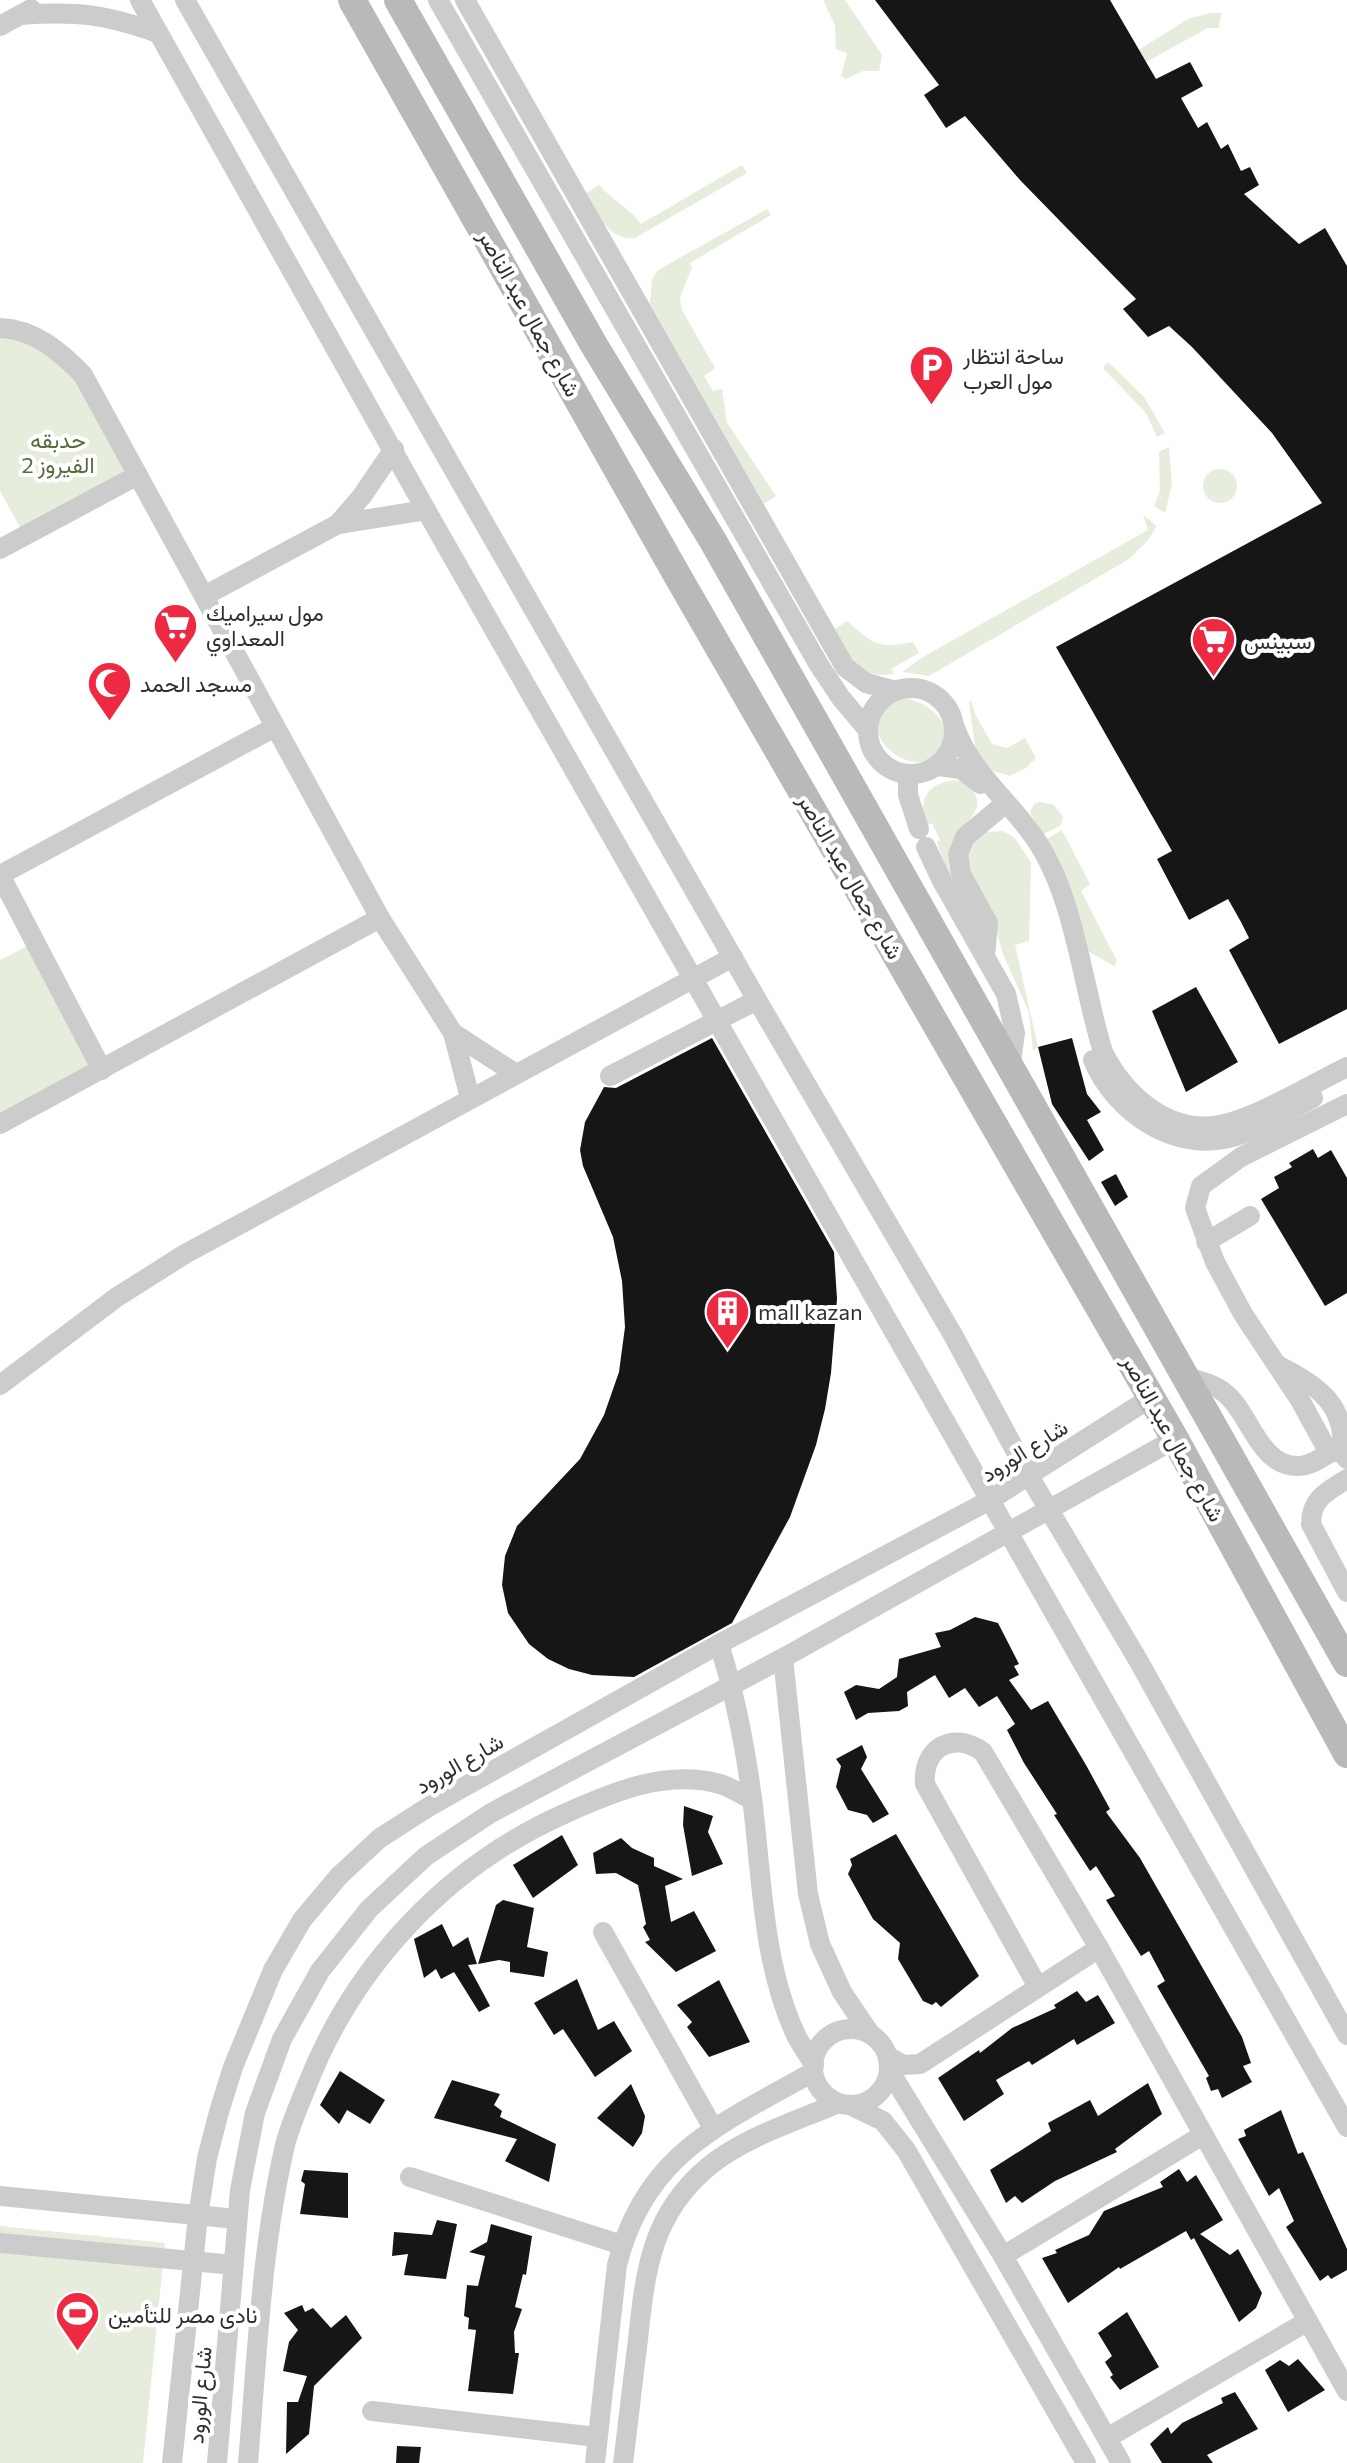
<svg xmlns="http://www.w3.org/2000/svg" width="1347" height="2463" viewBox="0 0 1347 2463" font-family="Commissioner,Vazirmatn,sans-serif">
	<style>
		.green { fill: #e6eddc }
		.building { fill: #161616 }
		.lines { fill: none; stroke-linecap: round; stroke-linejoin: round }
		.street { stroke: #ccc; stroke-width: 20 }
		.secondary { stroke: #b9b9b9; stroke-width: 28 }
		.labels { text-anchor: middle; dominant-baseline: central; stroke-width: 8; stroke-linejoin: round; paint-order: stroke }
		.street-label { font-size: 22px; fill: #2f2f2f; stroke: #fff }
		.poi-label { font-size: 22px; fill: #2f2f2f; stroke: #fff; text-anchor: start }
		.park-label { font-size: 22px; fill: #546d3a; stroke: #fff }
	</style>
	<rect width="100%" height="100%" fill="#fff"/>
	<g class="green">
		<polygon points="823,0 845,0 882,55 879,71 863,71 846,79 841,76 847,53 836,49 835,25"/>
		<polygon points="1210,13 1221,13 1219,28 1208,28 1146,62 1119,62 1188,19"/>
		<path d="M 742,165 L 747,173 L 635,238 C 608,241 598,213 585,194 L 599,185 C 611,199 632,210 641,224 Z"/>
		<polygon points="767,209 771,215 690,263 692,267 680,298 682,310 715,368 704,376 713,391 722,389 727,423 776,496 764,504 650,304 652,280 658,270"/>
		<polygon points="0,328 62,353 138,475 25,536 0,491"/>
		<polygon points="1108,362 1144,397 1165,433 1157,437 1146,413 1103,368"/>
		<polygon points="1169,447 1172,484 1165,513 1154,506 1160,491 1159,452"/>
		<circle cx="1220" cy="486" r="17"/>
		<polygon points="1143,515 1157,526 1148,540 1129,559 929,676 902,672 923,657 1148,530"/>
		<path d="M 847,621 C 873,644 878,649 913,642 L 919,653 L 891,669 L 894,674 C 856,680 852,659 834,630 Z"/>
		<path d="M 906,698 C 980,718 935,789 891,751 C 877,740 876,728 878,712 L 892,701 Z"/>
		<polygon points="969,701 971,701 975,714 992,744 1007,748 1025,738 1036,758 1026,768 1010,776 993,771 976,754"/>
		<path d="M 955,780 C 962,781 966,784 971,789 C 991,810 958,826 951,844 C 948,852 948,860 950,869 L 983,926 L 947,872 L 937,842 L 940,840 L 932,823 L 924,826 C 920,799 925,784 955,780 Z"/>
		<polygon points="1040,802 1054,805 1063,817 1061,825 1042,835 1030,812 1035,803"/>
		<polygon points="1062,830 1090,884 1081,891 1117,961 1114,966 1084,949 1045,840"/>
		<polygon points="1002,831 1015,838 1031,863 1029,941 1015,945 1038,1047 1033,1051 1029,1012 1003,954 992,916 971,880 967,848 986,832"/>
		<polygon points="35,942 102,1070 0,1124 0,960"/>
		<polygon points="0,2226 165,2243 143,2463 0,2463"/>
	</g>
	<g class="building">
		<polygon points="875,0 1110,0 1156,79 1190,62 1203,86 1181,98 1198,128 1207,122 1221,149 1228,144 1241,171 1250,167 1259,185 1244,194 1299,244 1325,228 1347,266 1347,1009 1279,1044 1229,950 1249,938 1241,922 1228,899 1189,920 1157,859 1172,851 1056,647 1322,503 1272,433 1192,347 1169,326 1148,337 1123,309 1136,299 1020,180 965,116 946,128 924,95 939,85"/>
		<polygon points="1196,987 1238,1062 1186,1092 1152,1011"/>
		<polygon points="712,1038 834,1252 837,1299 831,1373 825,1409 816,1445 790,1517 732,1623 634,1677 592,1675 569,1669 548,1659 529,1644 508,1613 502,1585 505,1556 517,1526 580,1459 604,1415 619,1372 625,1327 622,1281 613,1237 583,1166 580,1150 585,1122 604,1087 616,1088"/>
		<polygon points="1072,1038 1087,1094 1101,1112 1087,1120 1104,1150 1089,1161 1052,1104 1038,1047"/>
		<polygon points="1313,1149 1318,1158 1331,1150 1347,1178 1347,1293 1325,1306 1261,1199 1279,1188 1274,1177 1292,1167 1289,1163"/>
		<polygon points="1116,1174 1128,1197 1115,1206 1101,1182"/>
		<polygon points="975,1617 998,1623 1019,1664 1014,1666 1019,1675 1009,1680 1031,1710 1048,1701 1086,1765 1110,1809 1106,1812 1140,1858 1242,2037 1251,2063 1243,2066 1252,2082 1222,2098 1218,2089 1211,2091 1206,2078 1209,2076 1157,1986 1165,1981 1149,1951 1141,1956 1106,1900 1115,1896 1096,1866 1090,1871 1054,1815 1057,1814 1024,1763 1007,1730 1015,1724 997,1696 979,1707 965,1688 949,1698 935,1675 907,1692 908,1706 899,1711 868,1713 856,1720 844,1692 856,1685 879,1689 897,1677 899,1659 941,1647 935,1633 950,1630"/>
		<polygon points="862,1745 867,1757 861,1769 889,1814 873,1823 867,1815 848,1810 836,1787 841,1766 836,1759"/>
		<polygon points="684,1806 713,1816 708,1832 723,1864 692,1876 683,1825"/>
		<polygon points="896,1834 979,1976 941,2007 936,2002 932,2005 923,2001 898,1959 900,1943 873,1919 848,1874 852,1865 850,1859"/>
		<polygon points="562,1835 578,1865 533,1898 513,1865"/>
		<polygon points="621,1838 632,1848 654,1858 654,1866 683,1879 665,1886 671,1922 694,1911 716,1951 676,1972 645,1942 650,1940 643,1927 646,1924 638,1885 616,1873 596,1874 593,1853"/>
		<polygon points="503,1900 534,1908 527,1947 548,1952 544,1977 510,1972 510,1962 499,1960 478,1964 496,1905"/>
		<polygon points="442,1924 453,1947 468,1937 477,1964 468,1965 490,2006 479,2012 454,1972 441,1979 436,1969 424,1978 414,1939"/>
		<polygon points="577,1979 598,2030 614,2021 632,2051 595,2077 563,2029 554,2035 534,2003"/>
		<polygon points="719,1980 750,2042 709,2057 687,2027 692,2022 677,2005"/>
		<polygon points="1077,1991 1086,2002 1098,1995 1115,2023 1077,2045 1074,2039 1032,2065 1029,2061 996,2080 1004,2094 964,2121 938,2078 979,2050 980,2053 1012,2028 1056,2008 1054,2005"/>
		<polygon points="340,2071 385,2100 370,2124 347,2110 339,2124 320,2105"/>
		<polygon points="452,2080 500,2094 494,2105 502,2111 500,2117 556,2144 549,2182 505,2161 517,2139 434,2118"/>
		<polygon points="1148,2083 1162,2114 1115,2149 1117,2152 1055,2181 1022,2203 1015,2196 1006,2203 990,2170 1051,2131 1048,2123 1090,2100 1098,2116"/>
		<polygon points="631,2084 645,2116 642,2133 633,2147 597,2118"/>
		<polygon points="1281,2110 1298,2154 1303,2152 1347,2249 1347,2270 1331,2279 1328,2275 1320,2281 1286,2227 1294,2221 1279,2188 1269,2196 1238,2139 1246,2136 1244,2130"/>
		<polygon points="1179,2169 1187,2182 1196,2175 1223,2220 1200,2234 1230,2255 1238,2249 1262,2293 1256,2308 1239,2322 1194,2238 1191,2240 1186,2231 1120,2269 1119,2267 1068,2303 1042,2258 1057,2253 1055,2250 1089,2235 1104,2211 1163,2187 1160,2182"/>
		<polygon points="304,2170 348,2173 348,2218 300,2214 305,2184 301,2181"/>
		<polygon points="437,2220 457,2224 446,2279 404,2275 408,2254 392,2256 394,2232 432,2235"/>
		<polygon points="491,2224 532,2236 526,2275 523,2274 515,2307 522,2309 514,2332 515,2353 519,2353 513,2394 468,2391 476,2330 468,2329 469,2318 464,2316 467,2285 478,2286 485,2256 469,2252 487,2242"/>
		<polygon points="302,2305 305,2312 313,2308 331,2328 346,2315 362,2338 314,2386 309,2434 286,2454 287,2402 298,2402 307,2376 283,2371 289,2342 298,2330 284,2313"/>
		<polygon points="1127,2312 1159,2367 1120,2390 1110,2377 1113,2375 1105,2362 1112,2356 1098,2333"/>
		<polygon points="1298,2359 1325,2390 1288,2412 1265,2370 1280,2360 1289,2366"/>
		<polygon points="1235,2392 1258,2429 1207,2455 1213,2463 1162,2463 1150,2444 1168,2427 1171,2434 1182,2423 1223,2403 1221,2398"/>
		<polygon points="397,2446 421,2447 419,2463 396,2463"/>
	</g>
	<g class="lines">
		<g class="street">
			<polyline points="140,0 426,510 1347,2127"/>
			<polyline points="185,0 757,1000 953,1335 1029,1476 1138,1660 1347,2035"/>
			<polyline points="438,0 819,665 841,698 868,730"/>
			<polyline points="465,0 845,667 866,683 896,691"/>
			<path d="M 20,15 C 77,11 104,14 158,33"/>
			<polyline points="0,26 31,9"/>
			<path d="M 0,328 C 34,329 61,352 83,375 L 380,918 L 453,1033 L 470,1098"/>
			<polyline points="338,524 362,496 394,449"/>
			<polyline points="0,549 138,475"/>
			<polyline points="204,596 338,524 426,510"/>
			<circle cx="911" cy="731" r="43"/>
			<path d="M 954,725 C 970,773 1012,802 1038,843 C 1075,900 1083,988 1103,1052 C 1124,1094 1168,1135 1219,1125 C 1255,1119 1312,1084 1347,1067"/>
			<polyline points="938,766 961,769 980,784"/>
			<polyline points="908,775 908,795 919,829"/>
			<polyline points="926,847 941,879 1006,994 1015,1033 1010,1070"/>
			<polyline points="0,875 275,727"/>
			<polyline points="0,875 102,1070"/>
			<polyline points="985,956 988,923 961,874 958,854 965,837 1001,807"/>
			<polyline points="453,1033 516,1074"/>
			<path d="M 1093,1060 C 1115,1113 1177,1155 1236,1136 C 1263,1127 1288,1111 1313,1098"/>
			<polyline points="610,1076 757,1000"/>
			<polyline points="0,1124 380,918"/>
			<polyline points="1206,1242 1250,1216"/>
			<path d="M 1277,1365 C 1316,1385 1347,1403 1342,1453"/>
			<path d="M 1186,1377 C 1200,1381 1215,1384 1226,1394 C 1251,1415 1259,1467 1299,1466 C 1312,1466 1322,1456 1334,1451 L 1342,1453 L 1347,1459"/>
			<polyline points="0,1385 117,1297 185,1254 733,957"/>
			<polyline points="1329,1453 1300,1400 1243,1314 1215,1262 1195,1208 1201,1186 1241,1157 1347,1104"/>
			<path d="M 1347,1479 C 1327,1491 1311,1499 1311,1524 L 1347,1592"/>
			<path d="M 719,1644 C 736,1697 746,1751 753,1806 C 762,1881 763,1963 795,2033 C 800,2044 808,2054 814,2065"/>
			<polyline points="783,1658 808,1894 820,1944 842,1992 871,2035"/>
			<polyline points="603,1932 713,2128"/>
			<path d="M 1038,1987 L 925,1784 C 922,1748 953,1730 983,1752 L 1099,1948 L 1347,2391"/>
			<circle cx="851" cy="2067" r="38"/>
			<polyline points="888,2056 903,2065 920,2064 1099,1948"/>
			<polyline points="889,2070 1003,2256 1121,2463"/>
			<polyline points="852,2106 883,2121 906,2150 1086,2463"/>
			<polyline points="410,2177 622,2245"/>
			<polyline points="0,2196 237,2219"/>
			<polyline points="0,2243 234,2265"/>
			<polyline points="1003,2256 1203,2135"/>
			<polyline points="372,2411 597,2437"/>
			<polyline points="1107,2438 1308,2321"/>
			<polyline points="172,2463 198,2216 207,2158 219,2112 233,2067 273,1970 302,1920 339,1876 380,1838 430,1806 719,1644 990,1500 1152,1397"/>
			<polyline points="217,2463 240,2190 255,2113 282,2039 320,1971 369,1909 426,1856 491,1813 783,1658 1175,1439"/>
			<path d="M 248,2463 C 257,2357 261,2249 285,2145 C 290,2126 298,2107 306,2088 C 352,1968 445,1867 564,1814 C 613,1792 666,1769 720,1784 C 731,1787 742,1795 752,1800"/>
			<path d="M 595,2463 L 617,2265 C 645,2153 721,2124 813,2072"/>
			<path d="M 623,2463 C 628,2425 632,2386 637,2348 C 645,2277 648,2217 708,2167 C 744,2137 795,2122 838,2103"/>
		</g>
		<g class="secondary">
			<polyline points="352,0 677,575 1175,1439 1347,1754"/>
			<polyline points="398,0 594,345 713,541 1347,1663"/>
		</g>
	</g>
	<defs>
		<symbol id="parking-pin" viewBox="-11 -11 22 30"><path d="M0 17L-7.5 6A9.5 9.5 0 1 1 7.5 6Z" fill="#ee2942" stroke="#fff"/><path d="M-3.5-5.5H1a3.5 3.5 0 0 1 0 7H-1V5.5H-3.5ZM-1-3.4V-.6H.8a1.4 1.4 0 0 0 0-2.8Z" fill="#fff"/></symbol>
		<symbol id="supermarket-pin" viewBox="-11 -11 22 30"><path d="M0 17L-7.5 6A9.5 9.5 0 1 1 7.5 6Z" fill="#ee2942" stroke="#fff"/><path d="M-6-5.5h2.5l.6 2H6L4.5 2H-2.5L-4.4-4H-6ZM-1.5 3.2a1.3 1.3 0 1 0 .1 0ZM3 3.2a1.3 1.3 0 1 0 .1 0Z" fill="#fff"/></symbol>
		<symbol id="mosque-pin" viewBox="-11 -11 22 30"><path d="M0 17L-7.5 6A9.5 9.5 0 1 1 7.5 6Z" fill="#ee2942" stroke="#fff"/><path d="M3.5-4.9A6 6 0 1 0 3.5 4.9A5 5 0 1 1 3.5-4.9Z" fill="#fff"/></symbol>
		<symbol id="building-pin" viewBox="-11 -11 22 30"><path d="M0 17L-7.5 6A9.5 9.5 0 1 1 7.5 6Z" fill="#ee2942" stroke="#fff"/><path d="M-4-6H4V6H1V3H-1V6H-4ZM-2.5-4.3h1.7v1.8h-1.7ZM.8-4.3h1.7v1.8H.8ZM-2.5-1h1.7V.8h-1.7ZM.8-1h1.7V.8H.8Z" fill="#fff"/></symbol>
		<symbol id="stadium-pin" viewBox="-11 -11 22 30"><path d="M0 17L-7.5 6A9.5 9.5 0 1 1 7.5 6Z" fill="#ee2942" stroke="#fff"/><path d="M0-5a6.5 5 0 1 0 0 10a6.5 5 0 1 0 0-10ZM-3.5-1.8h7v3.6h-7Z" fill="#fff"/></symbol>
	</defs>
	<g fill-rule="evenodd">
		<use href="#parking-pin" x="906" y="342" width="51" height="69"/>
		<use href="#supermarket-pin" x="150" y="600" width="51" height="69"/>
		<use href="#supermarket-pin" x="1188" y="614" width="51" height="69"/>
		<use href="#mosque-pin" x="84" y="658" width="51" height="69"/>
		<use href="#building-pin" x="702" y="1286" width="51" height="69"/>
		<use href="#stadium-pin" x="52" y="2288" width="51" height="69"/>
	</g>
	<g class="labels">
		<g class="street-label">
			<text transform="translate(530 313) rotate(61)">شارع جمال عبد الناصر</text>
			<text transform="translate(851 876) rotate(60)">شارع جمال عبد الناصر</text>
			<text transform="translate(1174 1438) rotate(61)">شارع جمال عبد الناصر</text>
			<text transform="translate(1024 1450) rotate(-32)">شارع الورود</text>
			<text transform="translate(459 1763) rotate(-30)">شارع الورود</text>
			<text transform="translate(199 2395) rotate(-85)">شارع الورود</text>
		</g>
		<g class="poi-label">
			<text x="963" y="355">ساحة انتظار<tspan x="963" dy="25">مول العرب</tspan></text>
			<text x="206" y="612">مول سيراميك<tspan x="206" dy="25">المعداوي</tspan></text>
			<text x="1244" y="640">سبينس</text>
			<text x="140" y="683">مسجد الحمد</text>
			<text x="758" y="1311">mall kazan</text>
			<text x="108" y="2314">نادى مصر للتأمين</text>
		</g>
		<g class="park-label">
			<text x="58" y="439">حدبقه<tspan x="58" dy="25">الفيروز 2</tspan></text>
		</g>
	</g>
</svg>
